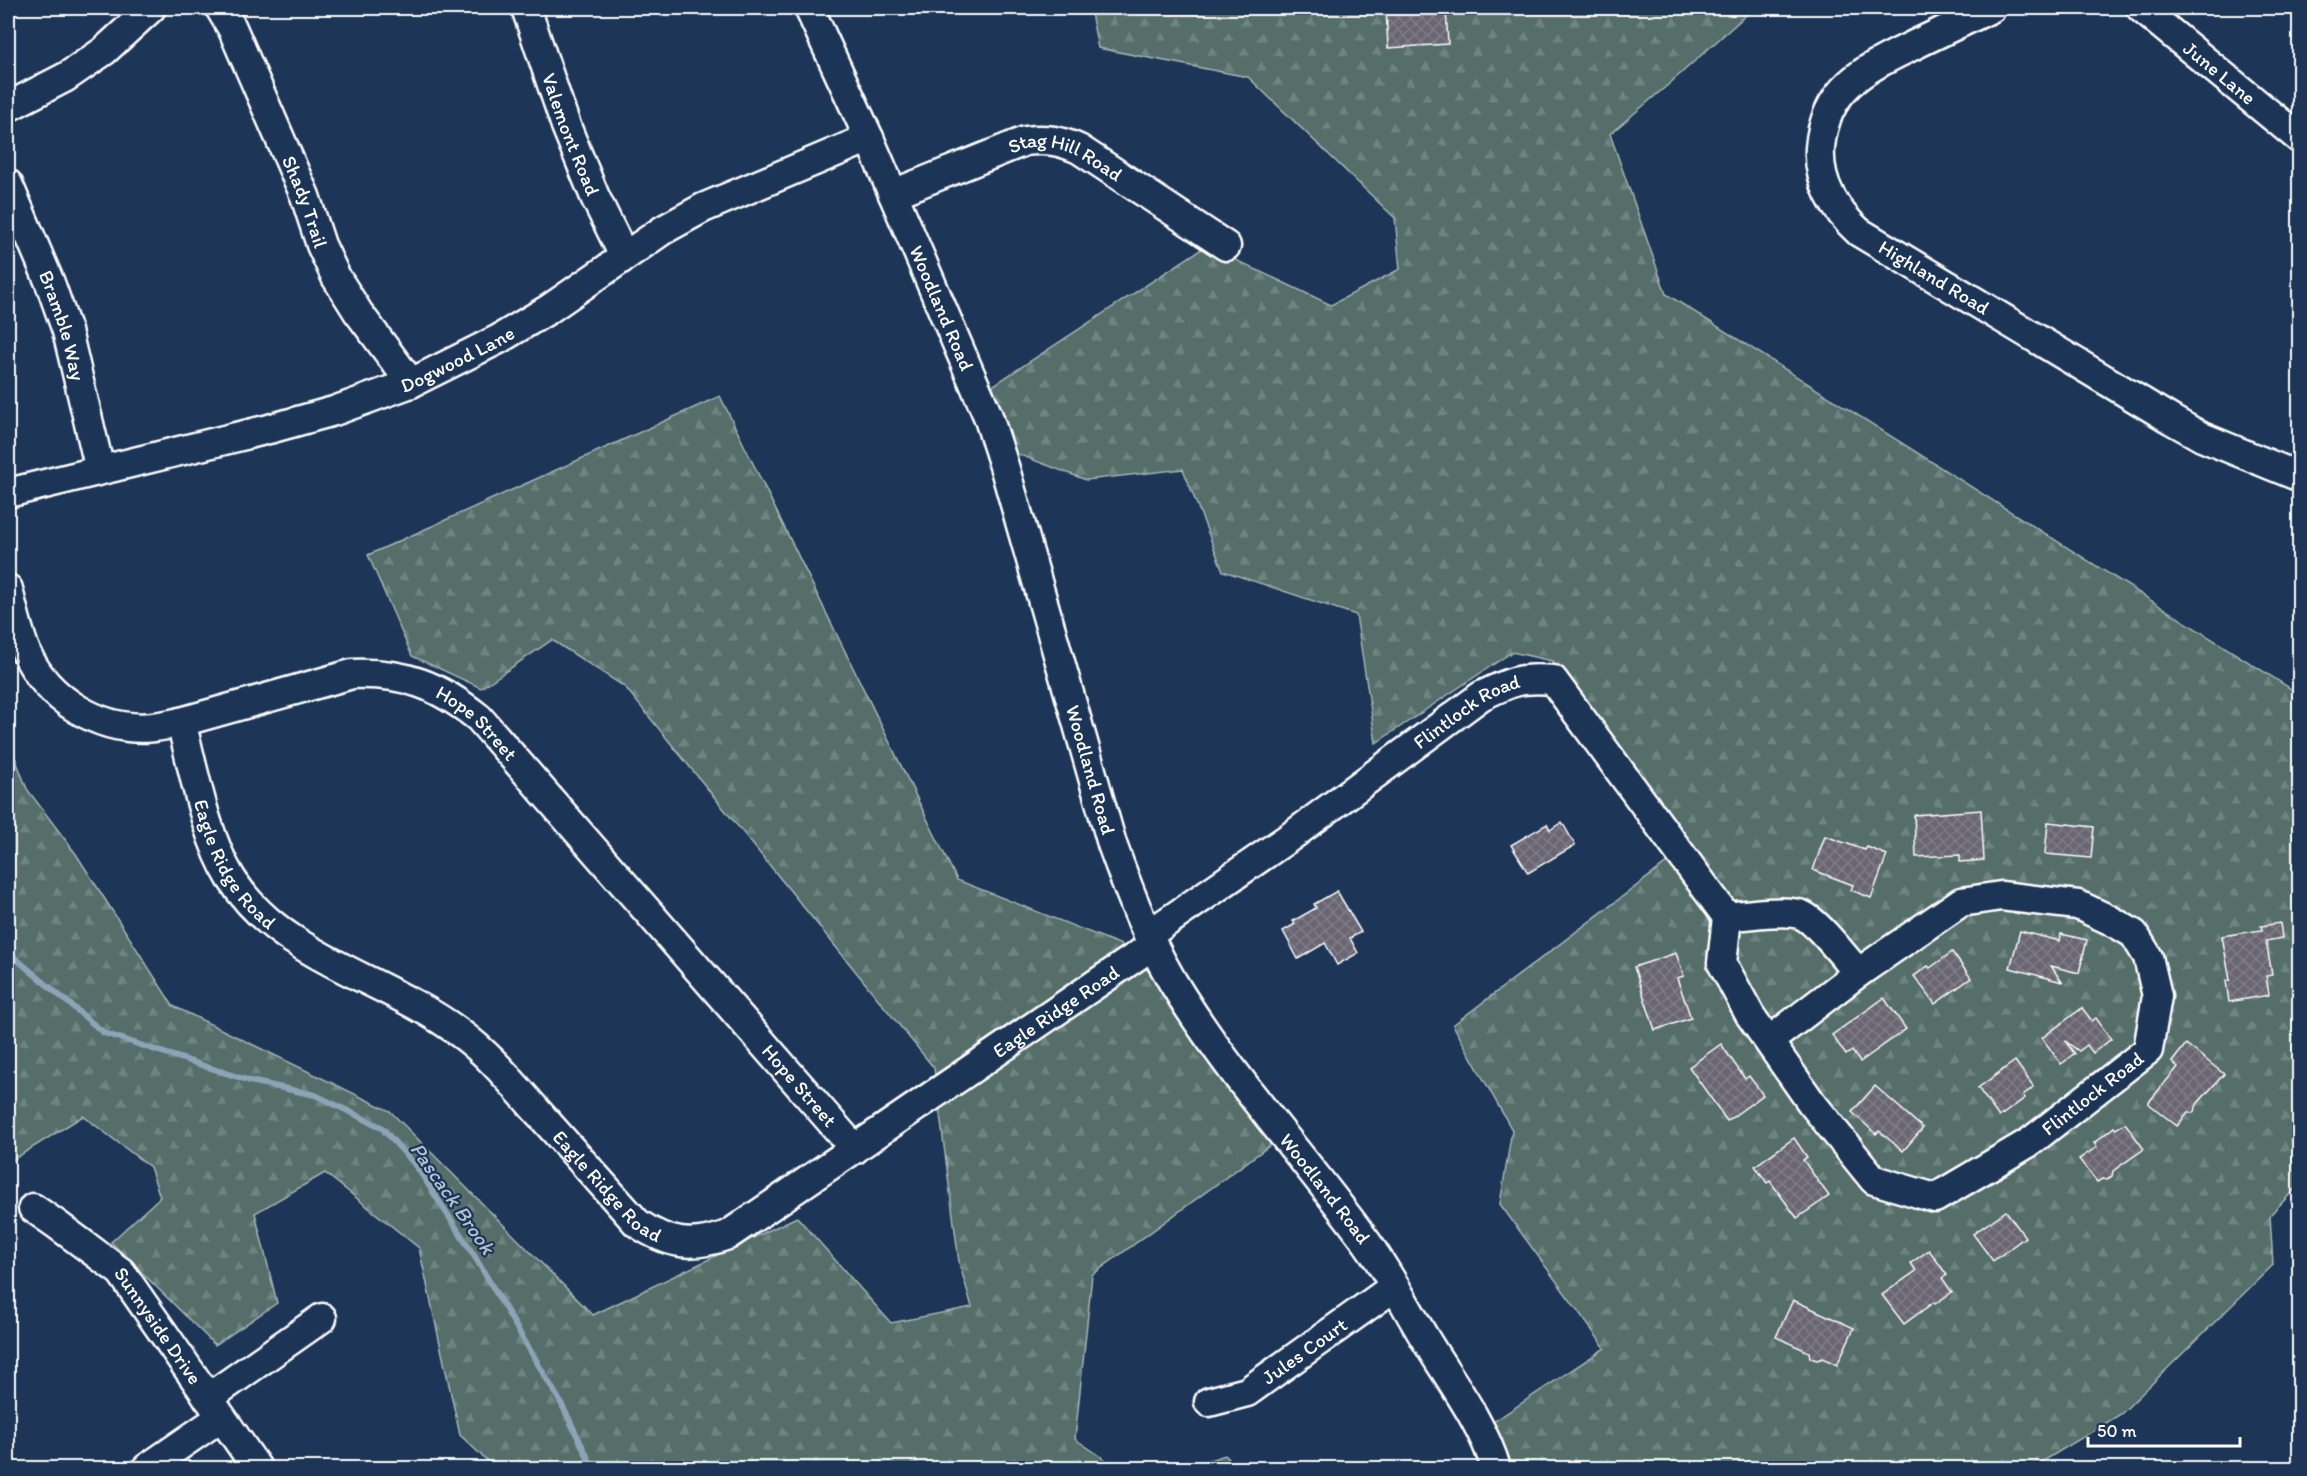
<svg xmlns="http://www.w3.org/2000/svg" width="2307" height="1476" viewBox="0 0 2307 1476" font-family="Itim,sans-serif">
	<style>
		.forest { fill: url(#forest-firs); stroke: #aab6b5; stroke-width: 1.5 }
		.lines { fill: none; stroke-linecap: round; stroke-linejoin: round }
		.stream { stroke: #8ca4b6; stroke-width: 6 }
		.building { fill: url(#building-cross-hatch); stroke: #fff; stroke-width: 1.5 }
		.minor-casing { stroke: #fff; stroke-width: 33 }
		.minor { stroke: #1d3557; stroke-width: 28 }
		.labels { text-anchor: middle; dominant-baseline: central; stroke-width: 4.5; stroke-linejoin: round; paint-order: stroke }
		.street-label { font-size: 20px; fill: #fff; stroke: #1d3557 }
		.water-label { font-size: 21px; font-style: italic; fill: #b2c3cf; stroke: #1d3557 }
	</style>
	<defs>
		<pattern id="forest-firs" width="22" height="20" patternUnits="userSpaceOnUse" patternTransform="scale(1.5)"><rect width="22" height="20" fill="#556e6b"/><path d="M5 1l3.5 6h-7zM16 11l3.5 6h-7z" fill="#6e8481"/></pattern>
		<pattern id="building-cross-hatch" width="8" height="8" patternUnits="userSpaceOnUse" patternTransform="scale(1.5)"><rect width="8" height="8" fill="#696673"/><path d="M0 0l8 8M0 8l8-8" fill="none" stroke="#807d88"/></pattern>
	</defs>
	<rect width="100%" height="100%" fill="#1d3557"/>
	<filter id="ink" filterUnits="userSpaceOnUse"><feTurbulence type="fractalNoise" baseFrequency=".0167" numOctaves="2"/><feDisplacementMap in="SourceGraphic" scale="12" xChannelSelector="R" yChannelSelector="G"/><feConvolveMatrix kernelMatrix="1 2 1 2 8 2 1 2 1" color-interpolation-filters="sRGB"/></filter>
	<g filter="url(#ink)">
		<g class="forest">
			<polygon points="1090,8 1754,8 1669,84 1610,134 1666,294 2299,694 2300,1184 2270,1215 2273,1265 2121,1414 2032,1468 1487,1468 1481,1430 1605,1348 1500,1204 1512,1130 1453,1025 1685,849 1552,661 1512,652 1376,743 1356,615 1223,571 1183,469 1086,480 994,445 977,396 1206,246 1331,305 1400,269 1395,218 1248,77 1098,48"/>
			<polygon points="720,396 957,880 1132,949 1273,1143 1092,1275 1075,1439 1118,1468 495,1468 460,1435 419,1248 325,1173 255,1213 277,1303 215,1345 111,1242 160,1197 150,1167 83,1116 8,1163 8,739 27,789 76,854 173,1006 390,1111 593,1315 797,1217 891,1323 972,1307 959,1262 934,1068 625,687 552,640 481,688 412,656 368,555"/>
			<polygon points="1225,1455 1238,1468 1184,1468"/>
		</g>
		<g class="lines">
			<polyline class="stream" points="8,952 104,1033 250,1081 315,1095 381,1127 417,1167 475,1257 561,1403 593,1468"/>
		</g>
		<g class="building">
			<polygon points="1386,8 1446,8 1448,44 1388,48"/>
			<polygon points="1981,810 1984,860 1960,862 1960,855 1916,857 1914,815"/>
			<polygon points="1562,822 1575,845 1528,873 1511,845 1547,824 1550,830"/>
			<polygon points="2048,822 2094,827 2091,858 2045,854"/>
			<polygon points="1825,836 1865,850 1867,847 1887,855 1871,898 1851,890 1853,885 1813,870"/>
			<polygon points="1337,891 1361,932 1350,938 1358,953 1337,965 1325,943 1298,959 1283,931 1295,924 1293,921 1316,908 1314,904"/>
			<polygon points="2280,923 2282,938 2266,941 2272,975 2266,976 2269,995 2229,1002 2226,981 2230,980 2222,936 2262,930 2261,926"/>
			<polygon points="2020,931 2060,941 2061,934 2087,940 2079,973 2051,966 2062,982 2010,968"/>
			<polygon points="1952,952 1971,978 1935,1004 1914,976 1928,966 1930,968"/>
			<polygon points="1676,953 1684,976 1677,978 1691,1018 1655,1030 1634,967"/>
			<polygon points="1884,998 1906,1029 1860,1062 1852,1051 1846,1055 1832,1035"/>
			<polygon points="2082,1008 2092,1021 2096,1018 2111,1039 2093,1053 2087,1045 2079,1051 2065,1041 2075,1054 2061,1064 2042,1038"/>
			<polygon points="1721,1044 1745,1079 1749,1076 1763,1095 1727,1121 1689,1067"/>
			<polygon points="2186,1044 2224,1074 2198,1103 2193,1113 2188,1113 2177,1126 2148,1103 2178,1067 2172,1062"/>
			<polygon points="2015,1061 2034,1087 2023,1095 2025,1098 1999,1117 1978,1088"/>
			<polygon points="1875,1086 1923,1128 1903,1151 1879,1131 1876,1134 1852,1112"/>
			<polygon points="2125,1123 2144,1149 2113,1171 2112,1176 2107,1180 2102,1179 2097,1182 2079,1159 2097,1147 2094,1143 2114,1127 2116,1129"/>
			<polygon points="1794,1138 1807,1157 1803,1160 1829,1196 1797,1218 1770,1181 1767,1183 1755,1166"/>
			<polygon points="2006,1211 2025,1237 1993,1261 1973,1234"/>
			<polygon points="1929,1250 1947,1275 1942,1278 1952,1292 1935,1304 1934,1302 1904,1324 1882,1295 1916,1271 1911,1263"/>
			<polygon points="1793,1300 1854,1328 1837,1365 1823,1358 1817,1360 1810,1358 1809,1352 1776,1337"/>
		</g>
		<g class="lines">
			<defs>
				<g id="minor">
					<path id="s1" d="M 220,8 L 232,28 L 305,196 L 321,245 L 336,277 L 358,312 L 411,383"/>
					<path id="s2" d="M 526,8 L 566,126 L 595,197 L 624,256"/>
					<path id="s3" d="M 809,8 L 869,138 L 988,416 L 1005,469 L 1112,844 C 1131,897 1151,949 1182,997 C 1235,1081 1303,1156 1362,1236 C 1386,1267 1404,1304 1424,1337 C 1449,1379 1482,1421 1496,1468"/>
					<path id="s4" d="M 1991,8 C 1966,20 1941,32 1916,44 C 1867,68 1825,86 1820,148 C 1818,182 1835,210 1859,232 L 2172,420 L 2202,437 L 2300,477"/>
					<path id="s5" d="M 2141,8 L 2300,139"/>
					<polyline points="8,107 66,77 104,51 151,8"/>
					<path id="s6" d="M 8,184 L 50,283 L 67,331 L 100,470"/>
					<path id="s7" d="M 893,194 L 1025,141 C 1046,138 1061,141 1079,149 L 1226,246"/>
					<path id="s8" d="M 8,493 L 269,429 L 334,411 L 411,383 L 499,339 L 549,309 L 663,230 L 703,208 L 869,138"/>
					<path id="s9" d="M 8,589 C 13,610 18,632 26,652 C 47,699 101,733 154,727 C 163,726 172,724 181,722 L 352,674 C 404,672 438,685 479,718 L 855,1149"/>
					<path id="s10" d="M 181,722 C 194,770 205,836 231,878 C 281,959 388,978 461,1034 C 490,1055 513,1084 537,1111 C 571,1149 604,1186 637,1223 C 669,1245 692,1248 728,1235 L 1153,945"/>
					<path d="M 1727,917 C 1743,915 1788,909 1802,915 C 1818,922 1846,959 1858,973"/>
					<path id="s11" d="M 1148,935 L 1290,837 L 1481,696 C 1510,682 1520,677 1553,680 L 1727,917 L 1722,963 L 1750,1015 L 1811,1102 L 1874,1180 L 1935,1198 L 2030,1142 L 2148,1050 L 2157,996 L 2148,957 L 2134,934 L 2110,920 L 2078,905 L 2001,896 L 1961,902 L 1858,973 L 1769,1041"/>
					<path id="s12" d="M 33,1208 L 56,1224 L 121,1272 L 257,1468"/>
					<polyline points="208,1398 322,1318"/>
					<path id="s13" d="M 1209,1402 L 1247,1392 L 1394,1287"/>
					<polyline points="147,1468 221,1417"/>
				</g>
			</defs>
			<use href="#minor" class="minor-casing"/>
			<use href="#minor" class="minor"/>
		</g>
	</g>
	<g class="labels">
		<g class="street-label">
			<text stroke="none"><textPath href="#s5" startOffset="102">June Lane</textPath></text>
			<text stroke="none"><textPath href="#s2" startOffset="134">Valemont Road</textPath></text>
			<text stroke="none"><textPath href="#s7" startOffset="186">Stag Hill Road</textPath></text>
			<text stroke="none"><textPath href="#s1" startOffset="212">Shady Trail</textPath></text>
			<text stroke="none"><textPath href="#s4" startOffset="417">Highland Road</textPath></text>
			<text stroke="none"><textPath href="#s3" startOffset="328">Woodland Road</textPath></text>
			<text stroke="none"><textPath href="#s6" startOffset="152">Bramble Way</textPath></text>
			<text stroke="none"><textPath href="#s8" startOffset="470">Dogwood Lane</textPath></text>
			<text stroke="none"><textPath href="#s11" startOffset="390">Flintlock Road</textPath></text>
			<text stroke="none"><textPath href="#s9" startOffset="568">Hope Street</textPath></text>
			<text stroke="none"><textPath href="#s3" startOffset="814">Woodland Road</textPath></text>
			<text stroke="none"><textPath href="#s10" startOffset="154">Eagle Ridge Road</textPath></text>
			<text stroke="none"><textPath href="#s10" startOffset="1197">Eagle Ridge Road</textPath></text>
			<text stroke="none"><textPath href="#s9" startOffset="1054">Hope Street</textPath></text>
			<text stroke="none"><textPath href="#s11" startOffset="1344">Flintlock Road</textPath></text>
			<text stroke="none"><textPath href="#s10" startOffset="657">Eagle Ridge Road</textPath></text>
			<text stroke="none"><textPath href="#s3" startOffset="1299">Woodland Road</textPath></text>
			<text stroke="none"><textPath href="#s12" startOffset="174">Sunnyside Drive</textPath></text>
			<text stroke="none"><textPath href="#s13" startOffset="110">Jules Court</textPath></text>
		</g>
		<g class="water-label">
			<text transform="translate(453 1198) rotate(55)">Pascack Brook</text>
		</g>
	</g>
	<rect width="2307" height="1476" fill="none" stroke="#1d3557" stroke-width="30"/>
	<rect x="15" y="15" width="2277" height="1446" fill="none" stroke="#fff" stroke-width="2" filter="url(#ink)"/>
	<path d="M2088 1437v9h152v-9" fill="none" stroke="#ffffff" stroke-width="3"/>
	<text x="2097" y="1437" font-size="18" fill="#ffffff" stroke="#1d3557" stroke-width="4.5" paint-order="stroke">50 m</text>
</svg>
